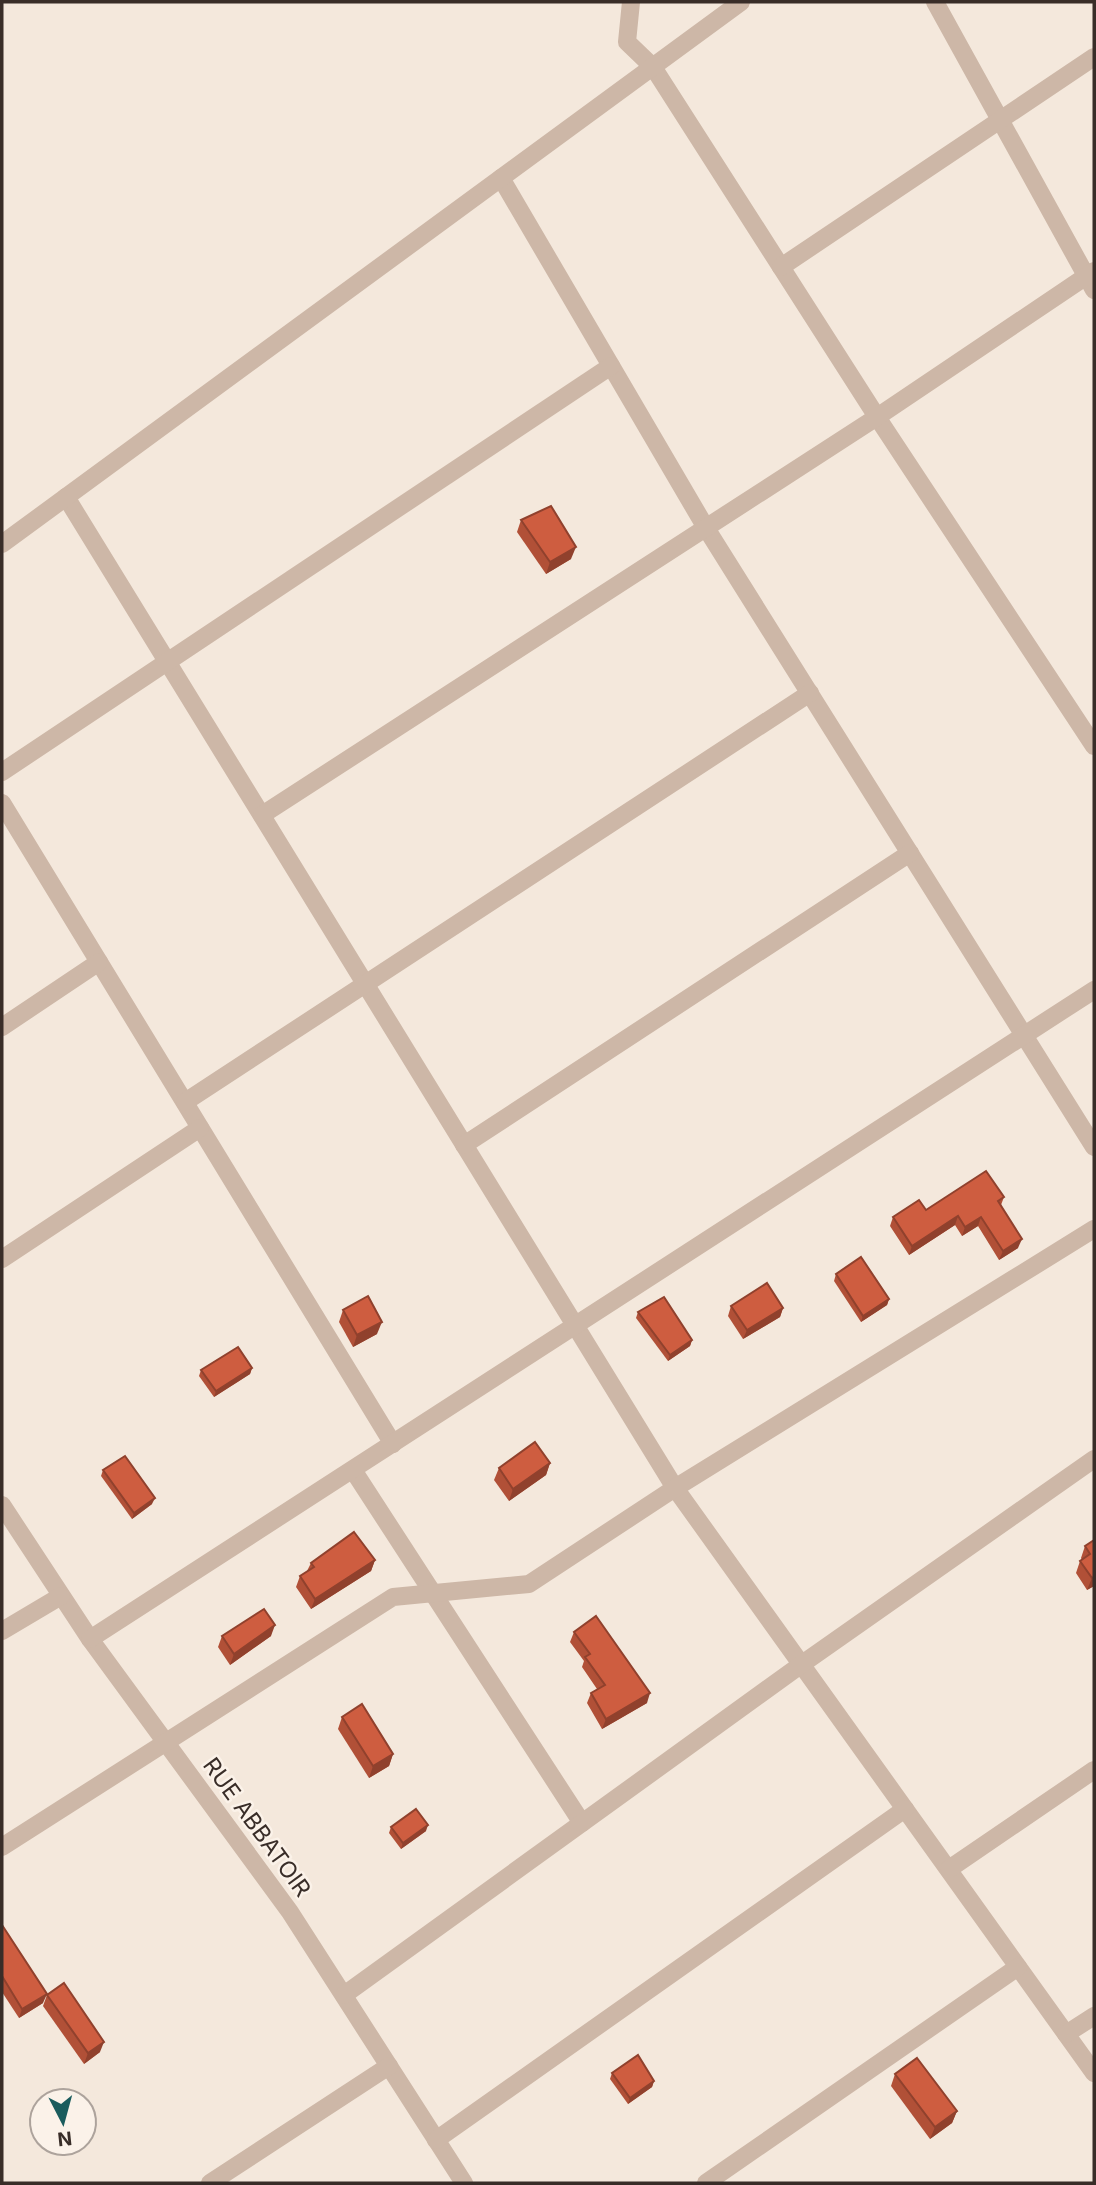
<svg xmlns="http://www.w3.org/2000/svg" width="1096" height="2185" viewBox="0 0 1096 2185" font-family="Inter,sans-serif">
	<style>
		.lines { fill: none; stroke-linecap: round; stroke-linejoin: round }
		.minor { stroke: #cdb7a7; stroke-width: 18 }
		.wall { fill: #b15037 }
		.shaded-wall { fill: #90412d }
		.building { fill: #ce5d40; stroke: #90412d; stroke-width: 2 }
		.labels { text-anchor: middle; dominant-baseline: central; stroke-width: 5; stroke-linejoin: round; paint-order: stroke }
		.street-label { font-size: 23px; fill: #392d28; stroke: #fbf2e9 }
	</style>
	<rect width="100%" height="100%" fill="#f4e8dc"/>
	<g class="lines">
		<g class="minor">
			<polyline points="631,2 627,42 653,67 877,417 1094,746"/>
			<polyline points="935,2 1094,290"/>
			<polyline points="501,178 706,528 1094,1147"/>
			<polyline points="781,267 1094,57"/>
			<polyline points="66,497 675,1488 1094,2073"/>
			<polyline points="2,544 741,2"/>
			<polyline points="2,772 611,366"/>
			<polyline points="2,803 393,1444"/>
			<polyline points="262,815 877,417 1094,271"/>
			<polyline points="2,1027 99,962"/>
			<polyline points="185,1102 810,693"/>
			<polyline points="464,1145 910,853"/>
			<polyline points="2,1259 200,1128"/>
			<polyline points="353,1470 582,1823"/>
			<polyline points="2,1505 90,1639 290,1912 464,2183"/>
			<polyline points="2,1631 61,1596"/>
			<polyline points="90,1639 1094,990"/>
			<polyline points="2,1847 393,1597 529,1584 675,1488 1094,1229"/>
			<polyline points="949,1869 1094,1770"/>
			<polyline points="344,1995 802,1664 1094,1459"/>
			<polyline points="1066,2034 1094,2016"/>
			<polyline points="436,2140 905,1809"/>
			<polyline points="210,2183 389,2066"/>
			<polyline points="706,2183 1018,1967"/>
		</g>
	</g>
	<g class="wall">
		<polygon points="521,520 571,559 546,574 517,532"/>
		<polygon points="1004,1197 1001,1205 1018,1248 999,1260 978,1226 962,1236 955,1225 909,1255 890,1226 893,1217"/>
		<polygon points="836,1274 889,1299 887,1305 861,1322 834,1281"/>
		<polygon points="731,1306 783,1308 780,1317 743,1339 728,1316"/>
		<polygon points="343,1310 377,1334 353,1347 339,1322"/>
		<polygon points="638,1312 692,1340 690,1346 668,1361 636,1318"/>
		<polygon points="252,1368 250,1374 214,1397 199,1376 201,1370"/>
		<polygon points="550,1463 546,1475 509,1501 494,1480 499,1468"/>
		<polygon points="103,1470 152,1504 132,1519 101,1476"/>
		<polygon points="1094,1540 1094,1586 1087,1590 1076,1573 1080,1561 1082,1560 1081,1558 1085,1546"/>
		<polygon points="375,1560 371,1571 311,1609 296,1587 300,1576 307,1571 311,1563"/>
		<polygon points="574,1632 647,1703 602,1729 587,1703 591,1693 597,1689 582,1667 584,1661 570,1642"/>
		<polygon points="222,1636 271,1636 230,1665 218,1647"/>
		<polygon points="342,1717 393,1754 389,1766 369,1778 338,1729"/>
		<polygon points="391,1827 426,1831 401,1849 389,1833"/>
		<polygon points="2,1925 43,2003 19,2018 2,1992"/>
		<polygon points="47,1995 100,2052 84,2064 43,2006"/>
		<polygon points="612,2073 654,2081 652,2087 628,2104 610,2079"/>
		<polygon points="895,2074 957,2111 952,2123 930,2139 891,2086"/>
	</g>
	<g class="shaded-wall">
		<polygon points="576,547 571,559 546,574 550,562"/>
		<polygon points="958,1216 955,1225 909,1255 912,1246"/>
		<polygon points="981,1217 978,1226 962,1236 965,1227"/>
		<polygon points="1022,1239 1018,1248 999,1260 1003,1251"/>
		<polygon points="889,1299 887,1305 861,1322 863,1316"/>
		<polygon points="783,1308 780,1317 743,1339 747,1330"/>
		<polygon points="382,1322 377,1334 353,1347 357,1335"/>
		<polygon points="692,1340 690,1346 668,1361 670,1355"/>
		<polygon points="252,1368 250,1374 214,1397 216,1391"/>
		<polygon points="550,1463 546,1475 509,1501 513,1489"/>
		<polygon points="155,1498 152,1504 132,1519 134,1513"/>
		<polygon points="375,1560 371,1571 311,1609 315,1599"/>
		<polygon points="1094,1577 1094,1586 1087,1590 1092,1578"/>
		<polygon points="275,1625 271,1636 230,1665 234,1654"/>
		<polygon points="650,1693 647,1703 602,1729 606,1719"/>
		<polygon points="393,1754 389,1766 369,1778 373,1766"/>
		<polygon points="428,1825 426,1831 401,1849 403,1843"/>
		<polygon points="47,1994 43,2003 19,2018 22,2009"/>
		<polygon points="104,2042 100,2052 84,2064 88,2053"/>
		<polygon points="654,2081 652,2087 628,2104 630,2098"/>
		<polygon points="957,2111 952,2123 930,2139 935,2127"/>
	</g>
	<g class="building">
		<polygon points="551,506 576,547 550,562 521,520"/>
		<polygon points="986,1171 1004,1197 998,1201 1022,1239 1003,1251 981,1217 965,1227 958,1216 912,1246 893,1217 919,1200 926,1210"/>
		<polygon points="861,1257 889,1299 863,1316 836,1274"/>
		<polygon points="767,1283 783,1308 747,1330 731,1306"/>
		<polygon points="368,1296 382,1322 357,1335 343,1310"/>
		<polygon points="664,1297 692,1340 670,1355 638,1312"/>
		<polygon points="238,1347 252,1368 216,1391 201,1370"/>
		<polygon points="535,1442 550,1463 513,1489 499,1468"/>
		<polygon points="125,1456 155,1498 134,1513 103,1470"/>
		<polygon points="354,1532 375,1560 315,1599 300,1576 314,1567 311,1563"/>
		<polygon points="1094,1540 1094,1577 1092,1578 1080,1561 1090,1554 1085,1546"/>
		<polygon points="264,1609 275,1625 234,1654 222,1636"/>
		<polygon points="596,1616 650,1693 606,1719 591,1693 605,1685 585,1657 590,1654 574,1632"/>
		<polygon points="362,1704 393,1754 373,1766 342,1717"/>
		<polygon points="416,1809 428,1825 403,1843 391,1827"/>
		<polygon points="2,1925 47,1994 22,2009 2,1976"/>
		<polygon points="64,1983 104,2042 88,2053 47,1995"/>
		<polygon points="638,2055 654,2081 630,2098 612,2073"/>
		<polygon points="917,2058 957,2111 935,2127 895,2074"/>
	</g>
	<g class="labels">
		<g class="street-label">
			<text transform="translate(257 1827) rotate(54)">RUE ABBATOIR</text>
		</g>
	</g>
	<rect width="1096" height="2185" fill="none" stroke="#392d28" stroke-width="7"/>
	<g transform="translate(63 2122) rotate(174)"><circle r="33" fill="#fbf2e9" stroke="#ada39c" stroke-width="2"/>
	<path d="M0-5L12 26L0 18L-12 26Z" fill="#1a5c5d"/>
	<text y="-10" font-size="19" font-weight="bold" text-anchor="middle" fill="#392d28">N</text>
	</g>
</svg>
